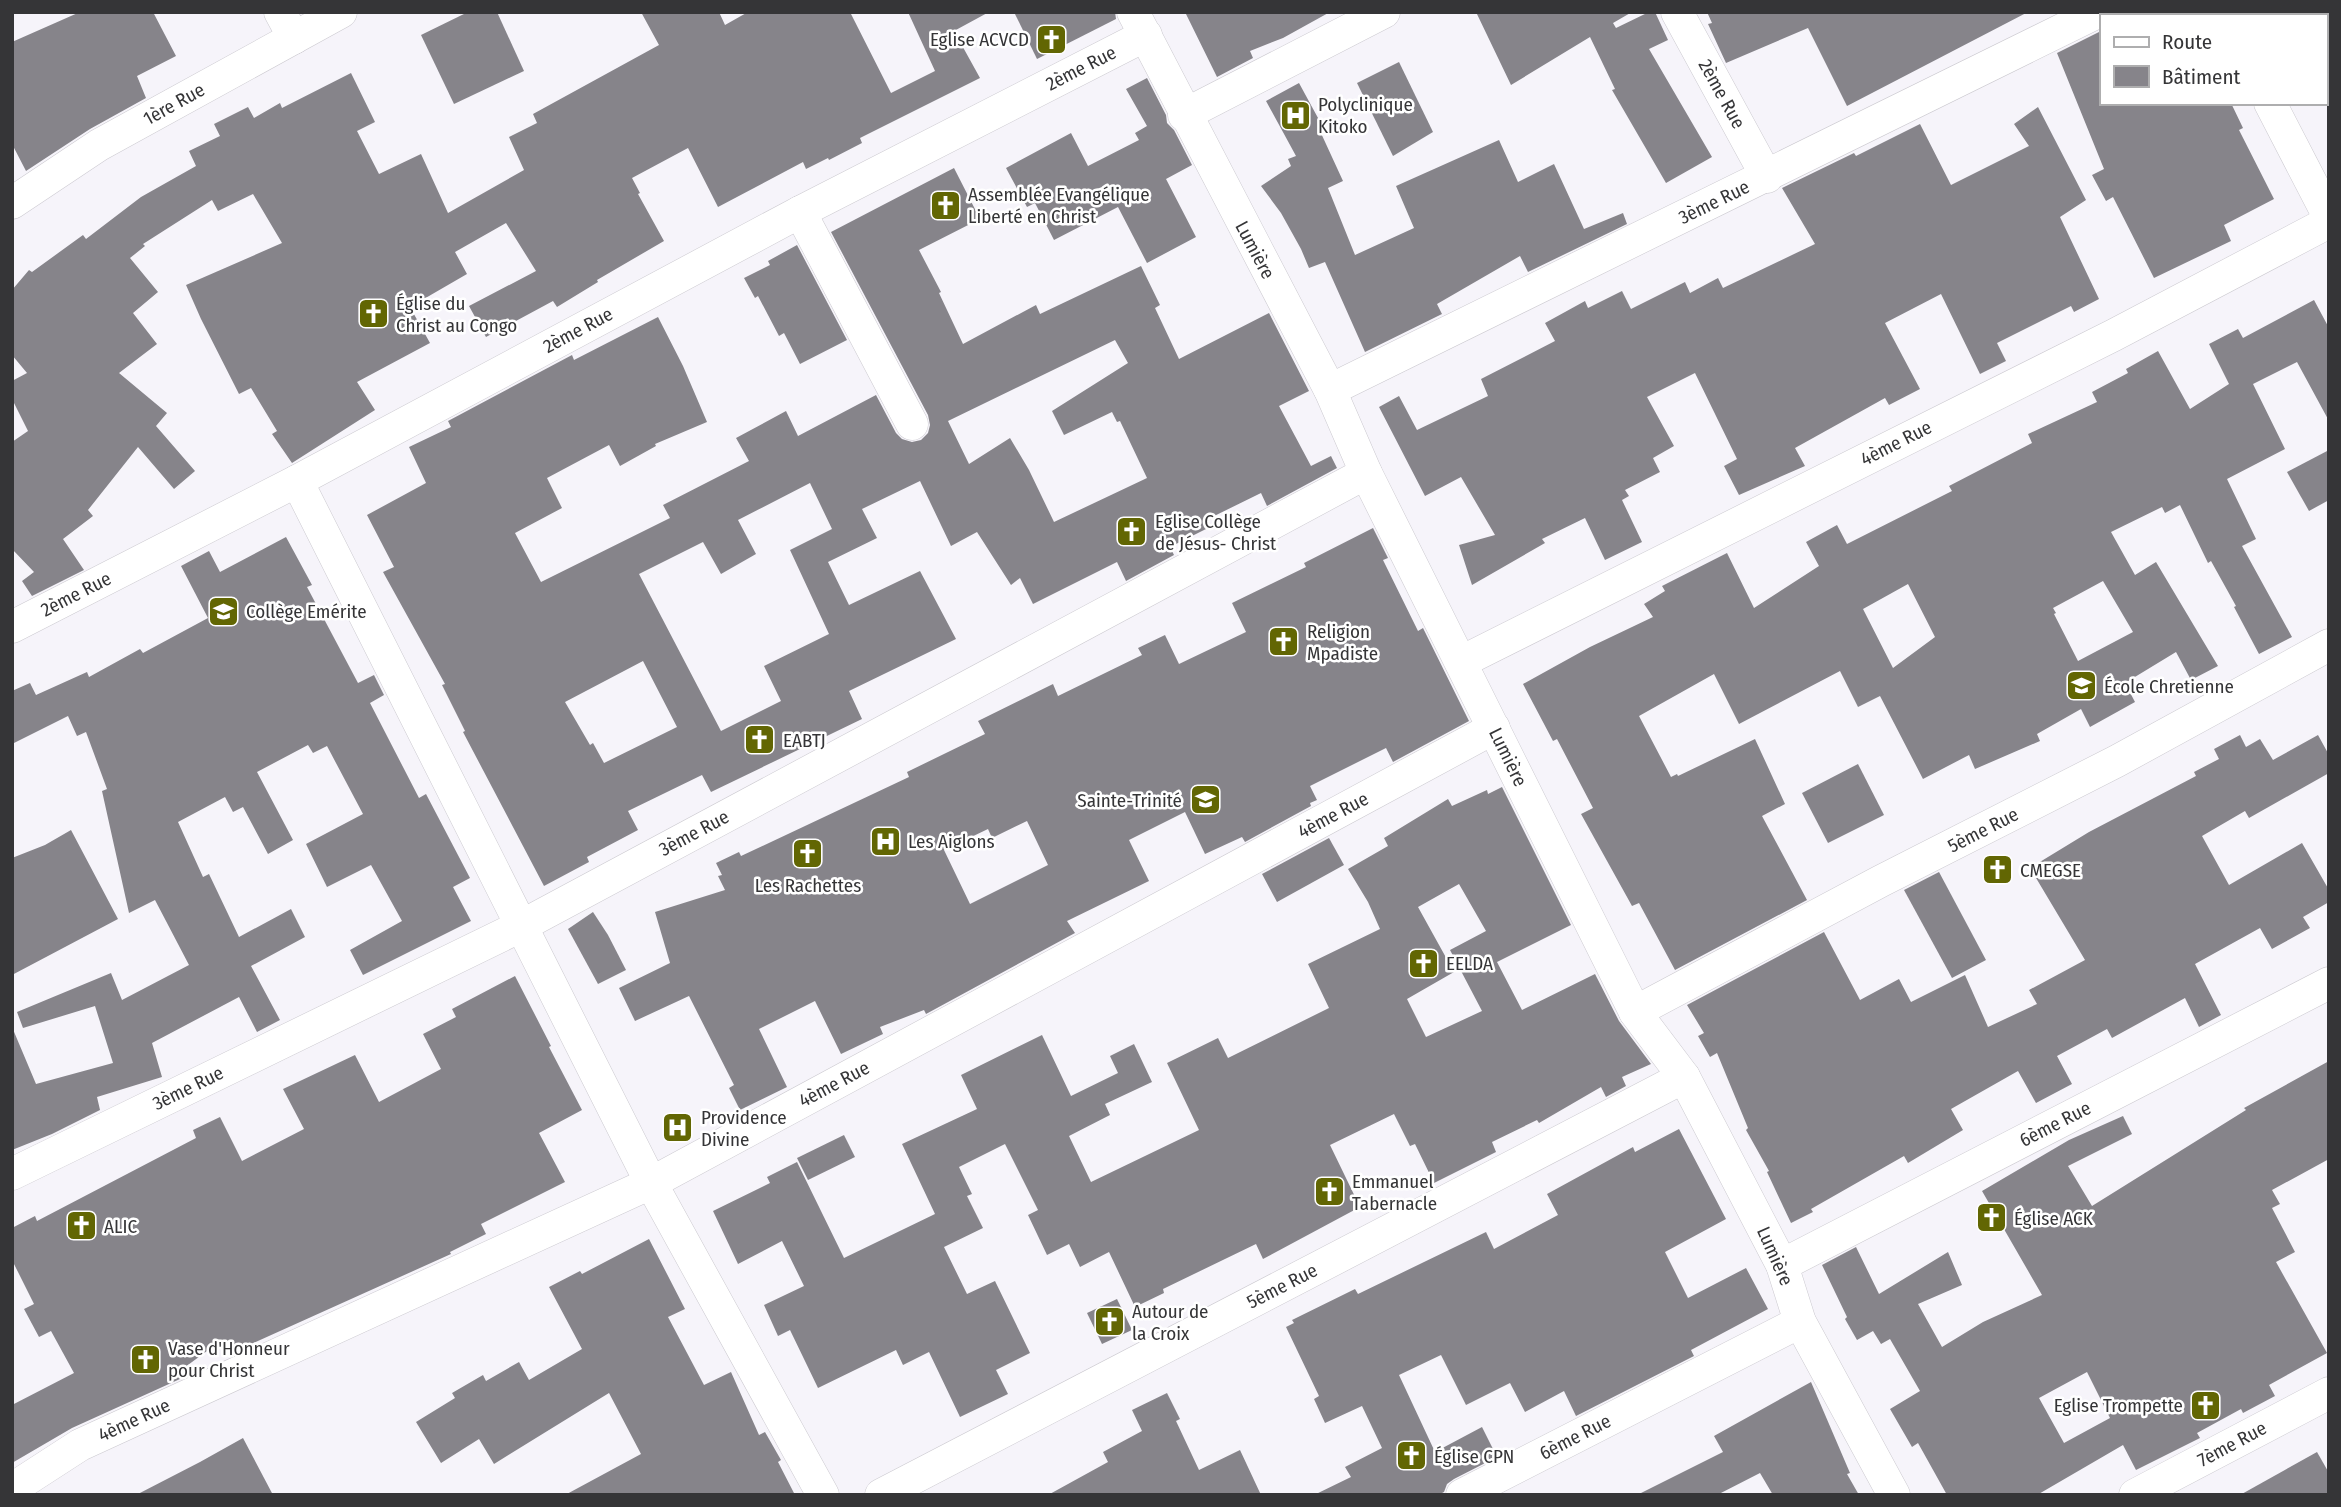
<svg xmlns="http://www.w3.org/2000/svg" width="2341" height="1507" viewBox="0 0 2341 1507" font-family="'Fira Sans Condensed',sans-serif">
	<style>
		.building { fill: #86848a; fill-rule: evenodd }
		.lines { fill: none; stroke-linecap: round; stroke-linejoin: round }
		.minor-casing { stroke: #cccad0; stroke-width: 33 }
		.minor { stroke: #fff; stroke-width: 32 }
		.labels { text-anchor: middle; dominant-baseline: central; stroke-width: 5; stroke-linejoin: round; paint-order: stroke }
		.poi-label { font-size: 19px; fill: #353537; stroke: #fff; text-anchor: start }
		.street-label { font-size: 19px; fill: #353537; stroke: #fff }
	</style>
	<rect width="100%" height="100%" fill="#f6f4fa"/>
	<g class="building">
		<polygon points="80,12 153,12 176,56 137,76 146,98 90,129 26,171 12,144 12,42"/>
		<polygon points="468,12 497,12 524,71 454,104 421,35"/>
		<polygon points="641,12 719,12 725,25 748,12 850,12 891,93 935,71 908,12 989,12 954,31 980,78 860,138 862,143 829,160 828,158 806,169 803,162 718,207 688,148 632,178 640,193 638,194 664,241 597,280 598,282 557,307 553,301 486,337 469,306 536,271 506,223 455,252 467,274 410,307 430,343 357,382 375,410 292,463 272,434 277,431 251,388 239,394 201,319 186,285 282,243 253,194 218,211 212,200 143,244 145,246 130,258 158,292 133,313 157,344 119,373 167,413 156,426 195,471 174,489 138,447 88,510 93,516 63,539 84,570 32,596 22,581 34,572 12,549 12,442 28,431 12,399 12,381 27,373 12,355 12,290 29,270 32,272 83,235 86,239 141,197 196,166 189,151 220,136 214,124 248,107 254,118 280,103 282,108 351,73 375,122 357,131 379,174 421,154 448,213 524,170 509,137 537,123 533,114 659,45"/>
		<polygon points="1014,12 1115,12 1116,19 1037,59"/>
		<polygon points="1185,12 1330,12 1283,38 1250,51 1253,58 1217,77"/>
		<polygon points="1476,12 1632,12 1613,23 1616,28 1649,12 1655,12 1668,40 1649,49 1712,157 1666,183 1612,90 1615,89 1590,37 1511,85"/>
		<polygon points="1707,12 2028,12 1847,106 1808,28 1726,63 1708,24 1712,23"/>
		<polygon points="2101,31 2101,103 2231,103 2243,128 2239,130 2274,199 2224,225 2231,241 2154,278 2113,197 2106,201 2092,175 2104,169 2057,53"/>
		<polygon points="1399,62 1433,132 1393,156 1357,83"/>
		<polygon points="1147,78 1166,115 1167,123 1174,130 1192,165 1166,179 1196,237 1147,263 1118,207 1054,240 1035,203 1027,207 1006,168 1071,133 1088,166 1139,140 1135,133 1147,126 1126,89"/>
		<polygon points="1299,83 1324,129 1320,131 1343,181 1328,188 1355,255 1414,228 1396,186 1499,140 1518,182 1554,164 1584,229 1623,213 1627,224 1528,272 1520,256 1437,304 1442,314 1365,352 1325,262 1309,268 1301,249 1281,213 1261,186 1291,166 1288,159 1296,156 1266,101"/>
		<polygon points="2038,107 2086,200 2060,217 2099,299 2074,312 2071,306 1997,343 2006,361 1980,374 1941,294 1885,323 1920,389 1889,405 1885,398 1795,448 1805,466 1739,495 1724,466 1737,459 1695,373 1647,397 1674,446 1653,458 1660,472 1625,490 1629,496 1622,500 1642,542 1605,560 1585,518 1542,539 1545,543 1472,585 1459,545 1495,535 1461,477 1425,496 1379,407 1399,396 1417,430 1488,396 1481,379 1555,341 1545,323 1585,301 1588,308 1622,291 1631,309 1685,282 1690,293 1718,278 1723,288 1815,244 1782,188 1854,153 1856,156 1920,124 1951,185 2029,146 2014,124"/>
		<path d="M 954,168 L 980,219 L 919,250 L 941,292 L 939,293 L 963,344 L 1036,305 L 1040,314 L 1141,266 L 1160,305 L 1155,308 L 1179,359 L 1269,313 L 1309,391 L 1279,406 L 1311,466 L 1331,456 L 1337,468 L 1267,506 L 1261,493 L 1204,521 L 1208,528 L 1170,547 L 1174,555 L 1126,581 L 1117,562 L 1033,604 L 1020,578 L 1011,585 L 977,532 L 951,546 L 920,481 L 862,509 L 877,538 L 828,562 L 849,605 L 920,571 L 956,639 L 849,691 L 862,719 L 711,792 L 702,775 L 628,811 L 638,830 L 587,857 L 589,862 L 544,886 L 463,732 L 465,731 L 442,685 L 445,684 L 383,572 L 394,567 L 367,515 L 426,483 L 409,447 L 451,427 L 448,421 L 572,355 L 574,360 L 658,317 L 683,366 L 707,422 L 655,444 L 656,446 L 620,466 L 609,445 L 547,478 L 562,508 L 515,533 L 541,582 L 670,518 L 663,505 L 749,461 L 736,438 L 786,411 L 798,436 L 876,395 L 896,433 L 902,439 L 912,442 L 921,440 L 928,433 L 930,425 L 928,415 L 831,232 ZM 1115,340 L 1128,363 L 1052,411 L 1064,435 L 1112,412 L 1117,422 L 1120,421 L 1147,478 L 1054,522 L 1029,470 L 1010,438 L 969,464 L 948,421 ZM 810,483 L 832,529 L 790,550 L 829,634 L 764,666 L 781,701 L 721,731 L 639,574 L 703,542 L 721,574 L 756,554 L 738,520 ZM 643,661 L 677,727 L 604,763 L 593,743 L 590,745 L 565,702 Z"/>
		<polygon points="797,245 847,340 800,364 784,333 779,336 758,296 755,298 744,278 770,265 768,261"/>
		<path d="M 2314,300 L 2329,328 L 2329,421 L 2297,362 L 2253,384 L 2285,449 L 2227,479 L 2256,539 L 2242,546 L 2292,637 L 2259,654 L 2234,607 L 2236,606 L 2211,561 L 2208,563 L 2180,505 L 2165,513 L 2162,507 L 2111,532 L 2135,575 L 2156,562 L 2218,666 L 2191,680 L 2176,652 L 2125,683 L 2135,702 L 2090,727 L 2081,709 L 2037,734 L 2040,741 L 1975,769 L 1969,755 L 1923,779 L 1880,696 L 1858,707 L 1840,671 L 1739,724 L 1714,674 L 1639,716 L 1671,777 L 1677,774 L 1678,776 L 1755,739 L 1785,804 L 1762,816 L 1807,900 L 1675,970 L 1639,903 L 1632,906 L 1581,814 L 1593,808 L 1557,739 L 1553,741 L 1523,684 L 1590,647 L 1653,617 L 1644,604 L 1665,591 L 1662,586 L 1727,553 L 1754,608 L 1819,566 L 1806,542 L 1837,525 L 1847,544 L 1952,491 L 1949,486 L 2032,443 L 2028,434 L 2097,402 L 2092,392 L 2128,373 L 2126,369 L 2158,351 L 2190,409 L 2229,384 L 2209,344 L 2238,329 L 2243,338 ZM 2103,581 L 2133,632 L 2078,661 L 2054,614 L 2056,613 L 2053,608 ZM 1908,584 L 1935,637 L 1893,668 L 1863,609 Z"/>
		<polygon points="2329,450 2329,500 2309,511 2287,472"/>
		<path d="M 1373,528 L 1388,558 L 1383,560 L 1418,631 L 1423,628 L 1469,721 L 1393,762 L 1386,748 L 1310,786 L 1317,800 L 1310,803 L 1311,806 L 1245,842 L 1242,837 L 1205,854 L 1185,812 L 1129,840 L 1149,881 L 1067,921 L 1075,933 L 926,1014 L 924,1010 L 880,1027 L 883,1034 L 841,1054 L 815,1001 L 759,1029 L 787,1087 L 740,1110 L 729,1088 L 734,1085 L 689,996 L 635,1021 L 619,988 L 670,963 L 655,912 L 725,890 L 718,876 L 722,875 L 716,863 L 739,852 L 741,856 L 909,777 L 907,772 L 985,734 L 978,721 L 1053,684 L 1058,696 L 1142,655 L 1138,648 L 1165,635 L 1179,664 L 1246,632 L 1232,603 L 1306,567 L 1304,563 ZM 1027,821 L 1048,865 L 970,904 L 944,850 L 988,829 L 992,838 Z"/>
		<polygon points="286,537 312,585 307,587 358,683 374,675 384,695 370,703 419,798 426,794 470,878 453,887 471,921 363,975 350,950 402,921 371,865 327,887 306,844 363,814 327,746 313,753 308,745 257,772 293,840 268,854 243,807 233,812 225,797 178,822 203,877 209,874 239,937 291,909 305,937 251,966 280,1020 257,1032 239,997 152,1043 162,1077 97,1097 100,1110 52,1134 12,1150 12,1027 36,1084 113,1063 95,1006 23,1028 17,1012 111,973 122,1000 189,965 155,900 129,913 102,791 107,789 86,732 77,736 68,716 12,744 12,691 30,683 36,695 87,672 89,677 140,649 143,653 208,618 181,566 209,551 220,572"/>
		<polygon points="2240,735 2246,747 2260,739 2273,760 2318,735 2329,755 2329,773 2249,818 2245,811 2202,836 2229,885 2302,843 2329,890 2329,902 2303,917 2310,928 2272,949 2260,928 2195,964 2221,1015 2199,1027 2185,998 2112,1038 2107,1029 2057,1056 2072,1084 2036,1103 2018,1071 1951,1109 1963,1130 1908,1163 1904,1156 1811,1209 1813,1212 1791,1223 1767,1172 1769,1171 1746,1130 1748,1128 1717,1053 1710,1057 1698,1036 1704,1033 1687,1005 1824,932 1860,1000 1899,979 1911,1002 1965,975 1988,1027 2037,1004 2029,990 2085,960 2030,868 2089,832 2196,776 2194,772 2219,759 2214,749"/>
		<polygon points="1858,764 1884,815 1828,843 1802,793"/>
		<path d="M 1502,787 L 1571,925 L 1497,962 L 1522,1010 L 1595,974 L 1619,1021 L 1651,1064 L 1622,1077 L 1626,1086 L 1606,1097 L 1601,1087 L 1539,1123 L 1537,1120 L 1492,1142 L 1496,1152 L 1434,1183 L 1415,1144 L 1410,1146 L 1394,1114 L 1330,1145 L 1360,1207 L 1263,1259 L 1256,1244 L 1163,1289 L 1164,1293 L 1135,1307 L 1109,1252 L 1080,1267 L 1069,1244 L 1047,1255 L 1028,1215 L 1038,1210 L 1005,1144 L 959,1167 L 972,1194 L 967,1196 L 983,1228 L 944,1247 L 967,1294 L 995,1281 L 1030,1353 L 996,1370 L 1008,1394 L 960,1417 L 929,1352 L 903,1365 L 896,1350 L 818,1388 L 790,1330 L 778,1336 L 764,1305 L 804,1286 L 782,1241 L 738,1264 L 713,1211 L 770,1183 L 767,1177 L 797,1162 L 844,1258 L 935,1214 L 902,1144 L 977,1109 L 961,1075 L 1042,1035 L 1071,1096 L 1118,1073 L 1110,1056 L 1134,1044 L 1152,1082 L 1105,1104 L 1110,1115 L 1069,1136 L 1091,1182 L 1199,1130 L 1167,1063 L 1218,1038 L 1228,1058 L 1329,1008 L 1308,964 L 1380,929 L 1368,902 L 1348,869 L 1388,846 L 1384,838 L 1448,799 L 1452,806 L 1487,790 L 1488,794 ZM 1459,884 L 1486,931 L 1450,950 L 1482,1011 L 1426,1037 L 1407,999 L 1454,972 L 1418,907 Z"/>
		<polygon points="71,830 118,919 12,975 12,858 45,845"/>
		<polygon points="1329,838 1344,865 1277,902 1262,874"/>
		<polygon points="1939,872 1986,960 1952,978 1904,890"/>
		<polygon points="593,912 608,935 626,970 598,984 568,929"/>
		<polygon points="515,976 551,1046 549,1047 582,1110 539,1133 565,1182 481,1224 486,1234 450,1252 451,1254 229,1354 222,1340 177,1373 180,1379 72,1428 12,1463 12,1405 74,1373 51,1331 39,1337 24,1309 34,1304 12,1260 12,1228 35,1216 37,1221 196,1138 193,1130 220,1117 242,1161 304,1129 283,1089 355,1055 379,1102 441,1069 423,1034 456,1017 452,1009"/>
		<path d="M 2329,1061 L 2329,1159 L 2272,1190 L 2280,1204 L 2272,1208 L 2295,1252 L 2276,1262 L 2327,1353 L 2269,1385 L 2275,1396 L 2243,1413 L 2241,1409 L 2197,1433 L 2200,1438 L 2136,1470 L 2123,1445 L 2037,1495 L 1947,1495 L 1918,1443 L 1912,1447 L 1890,1409 L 1920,1391 L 1890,1339 L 1881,1344 L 1873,1331 L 1857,1340 L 1845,1319 L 1847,1317 L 1822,1265 L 1856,1247 L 1879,1294 L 1948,1252 L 1962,1285 L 1918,1304 L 1942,1347 L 1983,1322 L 2042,1295 L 1982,1191 L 2069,1140 L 2123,1116 L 2132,1134 L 2068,1166 L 2092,1206 L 2246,1110 L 2244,1108 ZM 2087,1372 L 2110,1418 L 2064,1443 L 2039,1398 Z"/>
		<polygon points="1679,1129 1726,1219 1665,1252 1688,1298 1746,1268 1768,1309 1691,1350 1694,1356 1576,1416 1564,1391 1525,1412 1510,1383 1466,1405 1441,1355 1399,1375 1435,1452 1482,1427 1497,1457 1454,1479 1447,1484 1444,1492 1438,1495 1314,1495 1351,1477 1345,1467 1382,1448 1362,1406 1325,1423 1314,1399 1319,1396 1286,1327 1294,1323 1292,1320 1355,1289 1358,1294 1486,1232 1494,1249 1558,1215 1547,1194 1633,1147 1635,1152"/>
		<polygon points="844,1135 855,1157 808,1180 797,1158"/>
		<polygon points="649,1239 685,1309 668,1317 704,1385 731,1372 759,1435 765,1432 781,1460 778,1462 795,1495 565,1495 641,1454 609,1393 494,1464 479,1439 441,1463 416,1422 455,1398 452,1393 483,1375 486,1381 519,1362 529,1380 582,1349 549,1287 580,1271 582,1274"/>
		<polygon points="1117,1299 1132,1330 1102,1344 1087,1313"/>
		<polygon points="1811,1382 1850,1473 1847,1474 1859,1495 1773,1495 1760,1473 1717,1495 1637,1495 1723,1452 1714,1436"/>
		<polygon points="1167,1393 1180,1419 1176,1421 1199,1470 1240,1450 1261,1495 1048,1495 1108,1462 1103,1452 1142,1431 1132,1410"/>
		<polygon points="243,1438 273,1495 136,1495 200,1462"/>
		<polygon points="2317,1452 2329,1473 2329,1495 2240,1495"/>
	</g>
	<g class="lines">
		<defs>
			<g id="minor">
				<polyline points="280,12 294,38"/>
				<polyline points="1133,12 1330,390 1366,473 1635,1012 1684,1077 1782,1265 1800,1322 1894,1495"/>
				<polyline points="1677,12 1767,177"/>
				<polyline points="2222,12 2224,16"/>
				<polyline points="2270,103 2329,217"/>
				<polyline points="1184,115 1384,12"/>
				<polyline points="12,203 99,145 341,12"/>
				<polyline points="800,212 912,424"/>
				<polyline points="1330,390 2098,12"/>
				<polyline points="297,481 651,1183 823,1495"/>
				<polyline points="12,627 297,481 800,212 1146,35"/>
				<polyline points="1461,662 2114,335 2329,222"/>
				<polyline points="1635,1012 1881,881 2117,761 2329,645"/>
				<polyline points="12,1174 523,925 1366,473"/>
				<polyline points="1782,1265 2329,983"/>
				<polyline points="12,1489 80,1445 651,1183 1494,728"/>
				<polyline points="881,1495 1684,1077"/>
				<polyline points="1462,1495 1800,1322"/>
				<polyline points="2135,1495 2329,1393"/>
			</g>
		</defs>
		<use href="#minor" class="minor-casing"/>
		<use href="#minor" class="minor"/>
	</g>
	<defs>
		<symbol id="church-square" viewBox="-11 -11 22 22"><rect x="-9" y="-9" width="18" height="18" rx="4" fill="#626603" stroke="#fff"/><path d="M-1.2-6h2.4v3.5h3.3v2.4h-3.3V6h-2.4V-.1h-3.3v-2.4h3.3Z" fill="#fff"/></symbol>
		<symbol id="hospital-square" viewBox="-11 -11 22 22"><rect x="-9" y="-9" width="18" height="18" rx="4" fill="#626603" stroke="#fff"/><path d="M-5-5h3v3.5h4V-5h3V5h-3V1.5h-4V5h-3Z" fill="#fff"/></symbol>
		<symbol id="school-square" viewBox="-11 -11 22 22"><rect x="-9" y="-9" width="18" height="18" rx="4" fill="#626603" stroke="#fff"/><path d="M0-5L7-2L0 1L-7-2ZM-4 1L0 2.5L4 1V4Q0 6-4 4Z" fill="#fff"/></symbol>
	</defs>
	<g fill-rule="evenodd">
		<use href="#church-square" x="1034" y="22" width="35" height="35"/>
		<use href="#hospital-square" x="1278" y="98" width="35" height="35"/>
		<use href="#church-square" x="928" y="188" width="35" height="35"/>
		<use href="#church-square" x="356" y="296" width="35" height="35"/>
		<use href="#church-square" x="1114" y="514" width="35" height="35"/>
		<use href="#school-square" x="206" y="594" width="35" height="35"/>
		<use href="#church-square" x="1266" y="624" width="35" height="35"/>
		<use href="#school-square" x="2064" y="668" width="35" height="35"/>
		<use href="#church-square" x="742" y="722" width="35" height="35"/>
		<use href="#school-square" x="1188" y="782" width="35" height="35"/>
		<use href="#hospital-square" x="868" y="824" width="35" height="35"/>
		<use href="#church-square" x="790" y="836" width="35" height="35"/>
		<use href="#church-square" x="1980" y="852" width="35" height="35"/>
		<use href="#church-square" x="1406" y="946" width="35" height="35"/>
		<use href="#hospital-square" x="660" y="1110" width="35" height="35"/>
		<use href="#church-square" x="1312" y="1174" width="35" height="35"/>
		<use href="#church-square" x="1974" y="1200" width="35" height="35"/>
		<use href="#church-square" x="64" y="1208" width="35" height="35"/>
		<use href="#church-square" x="1092" y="1304" width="35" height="35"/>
		<use href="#church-square" x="128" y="1342" width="35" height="35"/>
		<use href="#church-square" x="2188" y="1388" width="35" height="35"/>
		<use href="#church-square" x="1394" y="1438" width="35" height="35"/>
	</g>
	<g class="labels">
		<g class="poi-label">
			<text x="1029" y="39" text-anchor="end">Eglise ACVCD</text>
			<text x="1318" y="104">Polyclinique<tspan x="1318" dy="22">Kitoko</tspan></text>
			<text x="968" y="194">Assemblée Evangélique<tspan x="968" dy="22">Liberté en Christ</tspan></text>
			<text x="396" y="303">Église du<tspan x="396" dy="22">Christ au Congo</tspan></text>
			<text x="1155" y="521">Eglise Collège<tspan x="1155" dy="22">de Jésus- Christ</tspan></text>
			<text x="246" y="611">Collège Emérite</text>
			<text x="1307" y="631">Religion<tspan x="1307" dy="22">Mpadiste</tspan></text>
			<text x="2104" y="686">École Chretienne</text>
			<text x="783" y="740">EABTJ</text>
			<text x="1182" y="800" text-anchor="end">Sainte-Trinité</text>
			<text x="908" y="841">Les Aiglons</text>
			<text x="2020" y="870">CMEGSE</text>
			<text x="808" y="885" text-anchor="middle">Les Rachettes</text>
			<text x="1446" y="963">EELDA</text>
			<text x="701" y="1117">Providence<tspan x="701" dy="22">Divine</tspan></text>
			<text x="1352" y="1181">Emmanuel<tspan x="1352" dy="22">Tabernacle</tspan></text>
			<text x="2014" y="1218">Église ACK</text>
			<text x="104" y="1226">ALIC</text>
			<text x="1132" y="1311">Autour de<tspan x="1132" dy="22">la Croix</tspan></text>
			<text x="168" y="1348">Vase d'Honneur<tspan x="168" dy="22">pour Christ</tspan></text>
			<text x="2183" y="1405" text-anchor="end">Eglise Trompette</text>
			<text x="1434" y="1456">Église CPN</text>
		</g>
		<g class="street-label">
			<text transform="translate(1081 68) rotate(-27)">2ème Rue</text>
			<text transform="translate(1722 94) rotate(61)">2ème Rue</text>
			<text transform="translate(174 104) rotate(-29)">1ère Rue</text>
			<text transform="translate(1714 202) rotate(-26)">3ème Rue</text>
			<text transform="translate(1255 250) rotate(62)">Lumière</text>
			<text transform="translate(578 330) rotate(-28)">2ème Rue</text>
			<text transform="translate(1896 443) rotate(-27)">4ème Rue</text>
			<text transform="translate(76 594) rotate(-27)">2ème Rue</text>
			<text transform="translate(1508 757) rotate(64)">Lumière</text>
			<text transform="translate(1333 815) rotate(-28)">4ème Rue</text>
			<text transform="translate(1983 830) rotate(-27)">5ème Rue</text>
			<text transform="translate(694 833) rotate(-28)">3ème Rue</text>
			<text transform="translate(834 1084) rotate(-28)">4ème Rue</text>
			<text transform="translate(188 1088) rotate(-26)">3ème Rue</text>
			<text transform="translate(2055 1124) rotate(-27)">6ème Rue</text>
			<text transform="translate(1775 1256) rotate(66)">Lumière</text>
			<text transform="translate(1282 1286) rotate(-27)">5ème Rue</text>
			<text transform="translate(134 1420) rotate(-25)">4ème Rue</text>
			<text transform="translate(1575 1437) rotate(-27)">6ème Rue</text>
			<text transform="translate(2232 1444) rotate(-28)">7ème Rue</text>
		</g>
	</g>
	<rect width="2341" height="1507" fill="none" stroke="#353537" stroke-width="28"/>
	<rect x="2100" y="14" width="228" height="91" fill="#ffffff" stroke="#aeaeaf" stroke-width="2"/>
	<rect x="2114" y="37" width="35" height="10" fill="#ffffff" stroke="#aeaeaf" stroke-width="2"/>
	<text x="2162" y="49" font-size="21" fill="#353537">Route</text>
	<rect x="2114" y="66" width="35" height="21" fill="#86848a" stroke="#aeaeaf" stroke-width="2"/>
	<text x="2162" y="84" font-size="21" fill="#353537">Bâtiment</text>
</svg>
